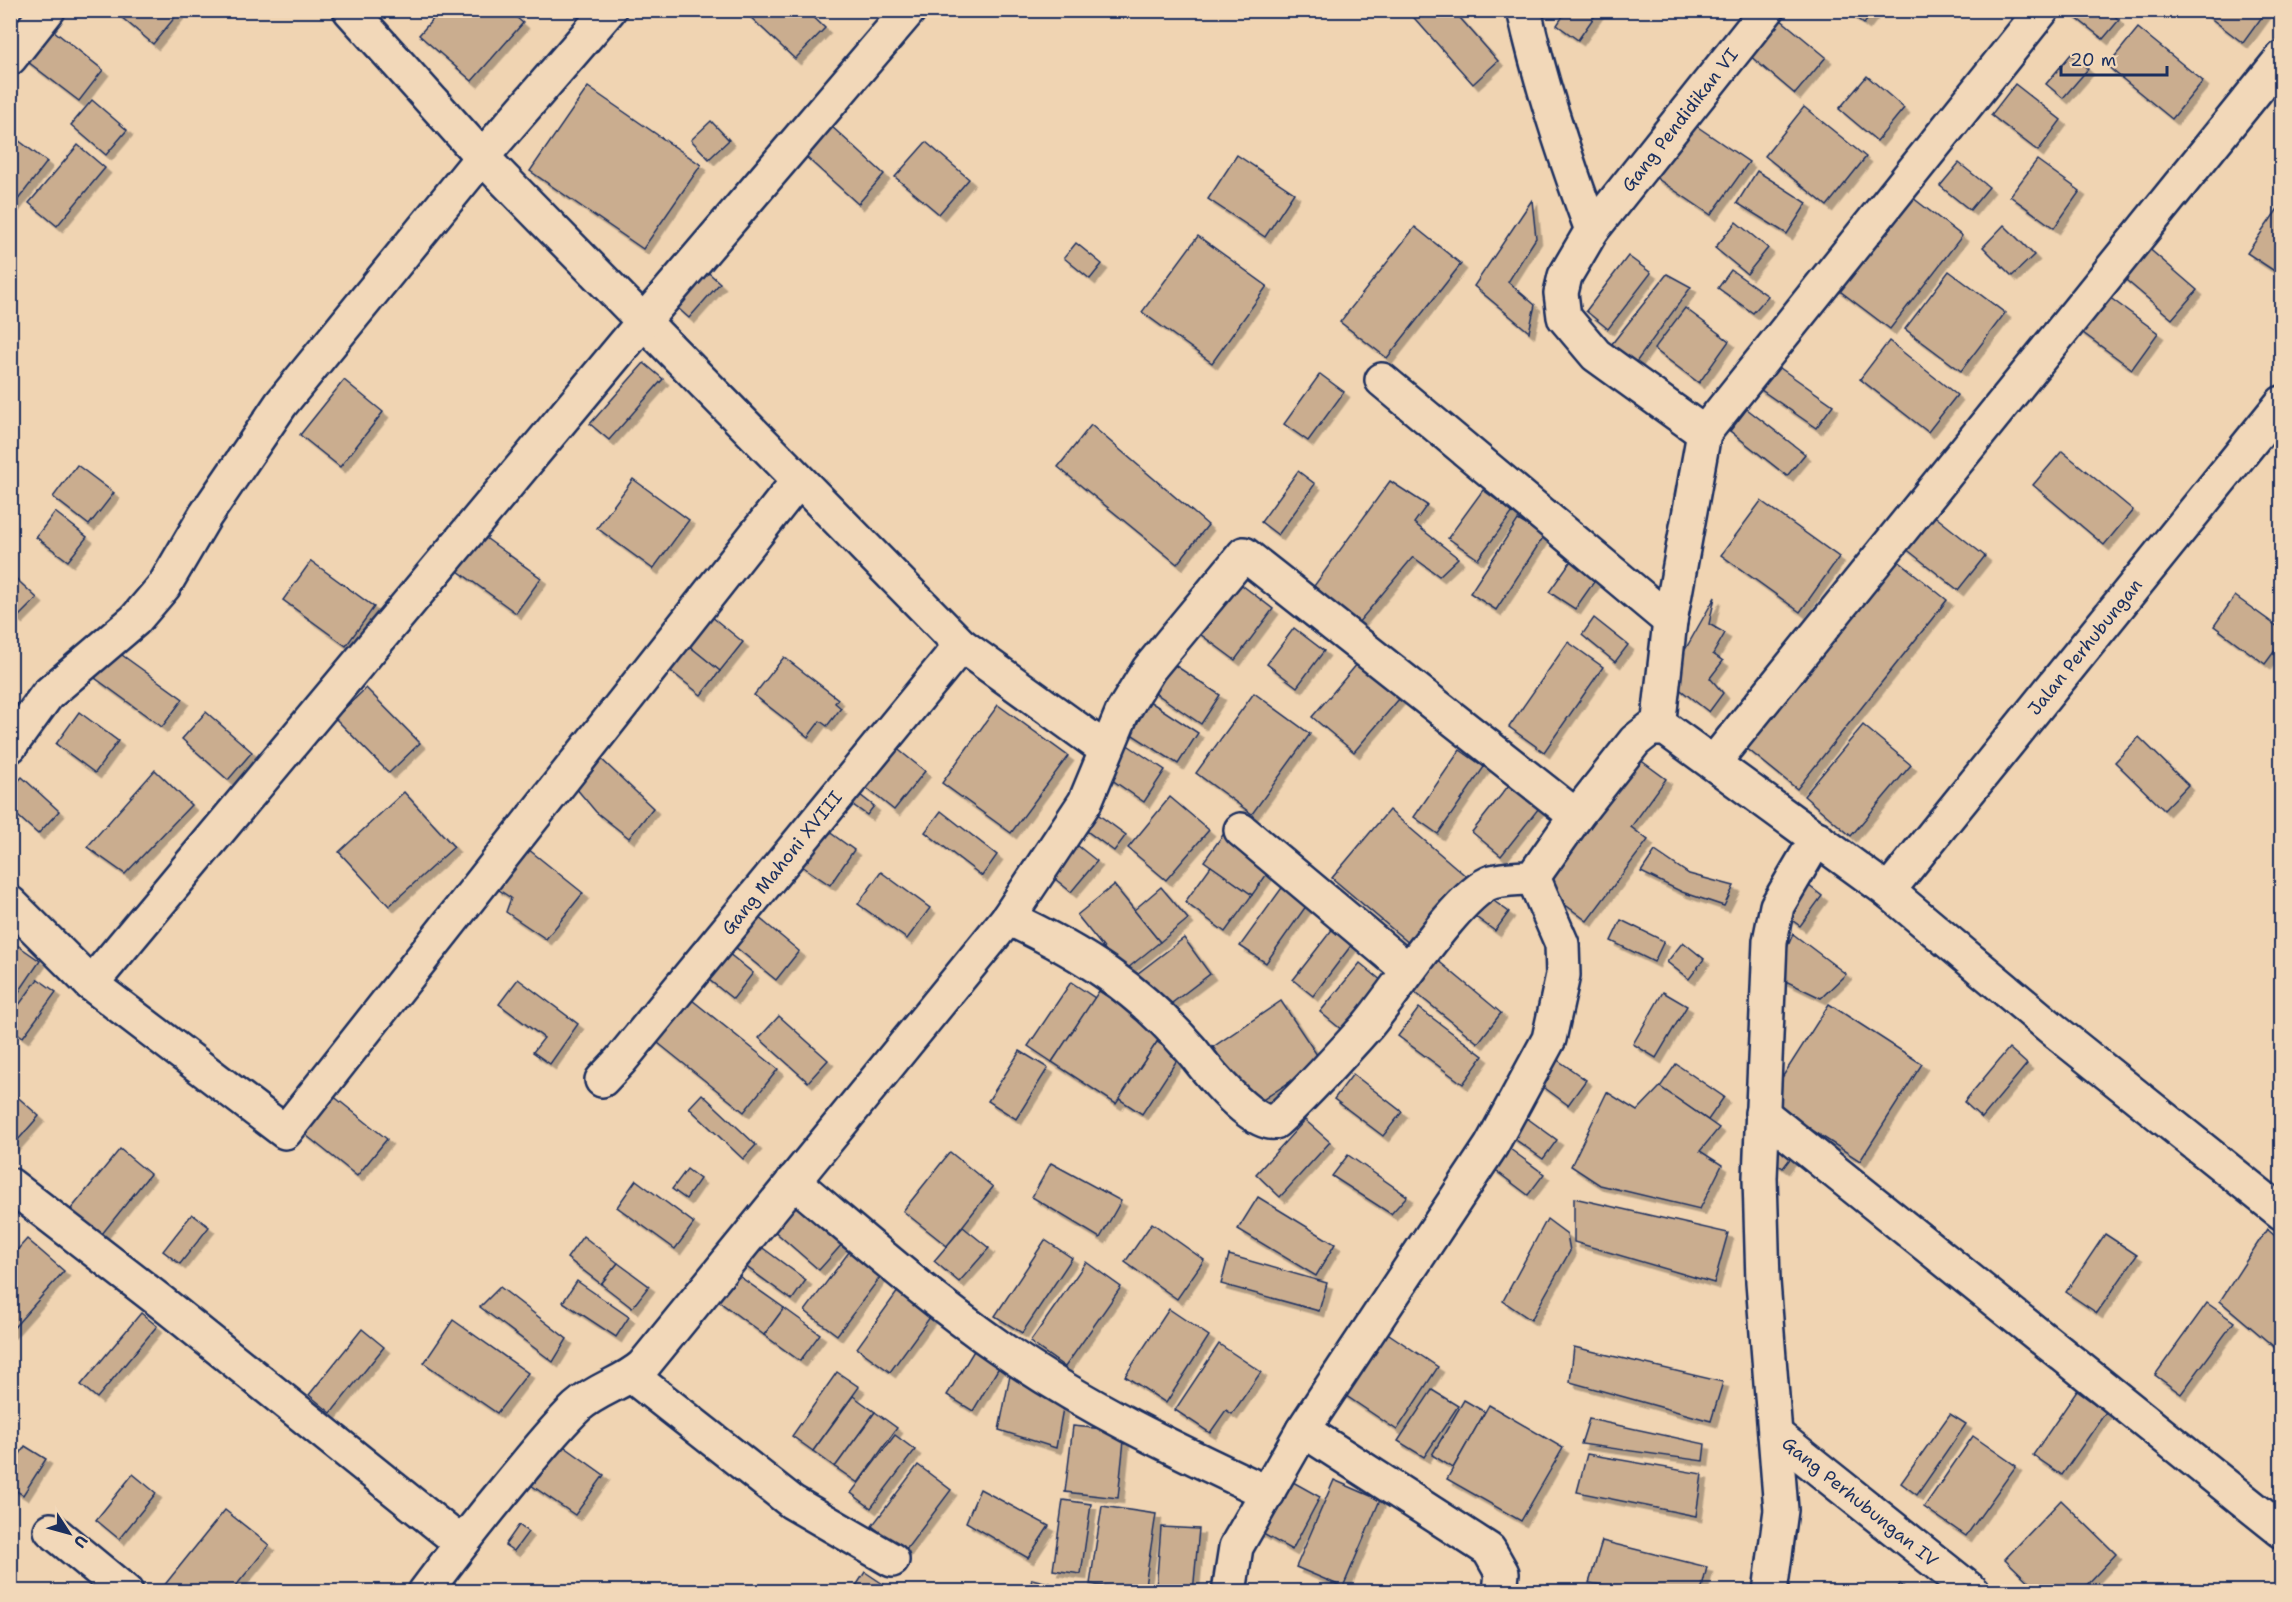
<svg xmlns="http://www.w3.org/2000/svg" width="2292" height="1602" viewBox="0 0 2292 1602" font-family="'Shantell Sans',sans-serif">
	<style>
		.building { fill: #caad8f; stroke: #1b2f5e; stroke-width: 1.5; filter: url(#shadow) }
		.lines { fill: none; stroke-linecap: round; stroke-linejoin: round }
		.minor-casing { stroke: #1b2f5e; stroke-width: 38 }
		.minor { stroke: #f2d8b9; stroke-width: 33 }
		.labels { text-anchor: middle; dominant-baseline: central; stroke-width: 4.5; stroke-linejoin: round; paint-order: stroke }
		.street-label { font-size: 18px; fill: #1b2f5e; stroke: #f2d8b9 }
	</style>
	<defs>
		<filter id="shadow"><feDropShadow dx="5.5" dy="5.5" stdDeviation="0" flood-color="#0004"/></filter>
	</defs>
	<rect width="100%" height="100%" fill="#f0d4b2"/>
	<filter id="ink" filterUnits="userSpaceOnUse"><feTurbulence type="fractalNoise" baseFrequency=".0167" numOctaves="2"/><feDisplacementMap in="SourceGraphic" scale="12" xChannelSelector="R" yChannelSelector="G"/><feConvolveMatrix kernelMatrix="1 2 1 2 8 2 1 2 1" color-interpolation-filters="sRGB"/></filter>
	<g filter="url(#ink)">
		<g class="building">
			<polygon points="113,10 181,10 153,44"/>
			<polygon points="441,10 508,10 523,23 472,81 419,35"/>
			<polygon points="806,10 825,28 795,59 744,11"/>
			<polygon points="1407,10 1453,10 1498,61 1473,84"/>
			<polygon points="1567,10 1599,10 1578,40 1557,25"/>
			<polygon points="1846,10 1875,10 1864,24"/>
			<polygon points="2072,10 2108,10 2119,20 2103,39 2070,13"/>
			<polygon points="2200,10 2267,10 2243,43"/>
			<polygon points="1780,19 1826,57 1795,94 1749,55"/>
			<polygon points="44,23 103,70 79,101 19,55"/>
			<polygon points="2138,28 2203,81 2172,119 2107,66"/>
			<polygon points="2071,54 2088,69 2063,98 2046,84"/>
			<polygon points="1867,76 1904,108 1877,141 1839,109"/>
			<polygon points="2015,84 2061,120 2038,151 1991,115"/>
			<polygon points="588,87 701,165 643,249 530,171"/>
			<polygon points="92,100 127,130 106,155 71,125"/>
			<polygon points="1804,107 1866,157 1827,206 1765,156"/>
			<polygon points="711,121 729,140 709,159 691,140"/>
			<polygon points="1692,123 1749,162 1711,215 1655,177"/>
			<polygon points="831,126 884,174 858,204 805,156"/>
			<polygon points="10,134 47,162 10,210"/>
			<polygon points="926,142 969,179 939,214 895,177"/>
			<polygon points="78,145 105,168 57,226 29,203"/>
			<polygon points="1237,155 1294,193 1265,237 1208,199"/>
			<polygon points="2037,160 2080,191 2054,228 2010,196"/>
			<polygon points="1959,163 1989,187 1970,210 1940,186"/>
			<polygon points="1757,171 1807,203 1787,234 1737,203"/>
			<polygon points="1904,191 1962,236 1890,329 1832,285"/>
			<polygon points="1532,200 1536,238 1508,282 1535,305 1529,332 1474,286"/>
			<polygon points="2282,203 2282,276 2247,253"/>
			<polygon points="1736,222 1768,248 1747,274 1715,248"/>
			<polygon points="2004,225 2034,255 2012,276 1983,247"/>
			<polygon points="1415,227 1461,264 1387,358 1340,322"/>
			<polygon points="1198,236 1267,286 1212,363 1142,312"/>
			<polygon points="1076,243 1102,264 1090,279 1064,258"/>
			<polygon points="2146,246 2197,290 2172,319 2120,275"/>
			<polygon points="1628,256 1651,273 1608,329 1586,311"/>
			<polygon points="701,266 720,283 689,318 670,301"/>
			<polygon points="1731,270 1768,296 1753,313 1718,288"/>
			<polygon points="1949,271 2005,313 1961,371 1905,329"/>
			<polygon points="1667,274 1691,287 1634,365 1611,345"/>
			<polygon points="2105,294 2158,333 2132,369 2079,330"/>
			<polygon points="1685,308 1729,341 1699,383 1654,349"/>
			<polygon points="1889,341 1957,395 1928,432 1860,379"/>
			<polygon points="1770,361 1833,405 1816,428 1754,385"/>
			<polygon points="644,363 663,379 609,440 590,424"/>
			<polygon points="1320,374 1344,392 1308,441 1284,424"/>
			<polygon points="344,380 383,412 340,467 300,435"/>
			<polygon points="1747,409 1805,454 1787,476 1730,431"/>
			<polygon points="1091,425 1208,525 1177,564 1058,467"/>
			<polygon points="2062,451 2133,510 2104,545 2033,485"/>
			<polygon points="77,465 114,493 89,525 53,497"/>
			<polygon points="1298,471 1315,484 1278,535 1261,522"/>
			<polygon points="633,479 689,520 653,569 597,528"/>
			<polygon points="1390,481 1427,505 1414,523 1458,558 1439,576 1413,557 1358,623 1314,586"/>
			<polygon points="1483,490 1513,512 1478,559 1448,538"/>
			<polygon points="1761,501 1839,557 1800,612 1721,555"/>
			<polygon points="1927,510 1985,556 1958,590 1900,544"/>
			<polygon points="55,512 87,537 68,561 36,537"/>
			<polygon points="1518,520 1544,536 1496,610 1470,593"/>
			<polygon points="483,536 541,578 516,613 458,571"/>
			<polygon points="1575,555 1601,572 1575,609 1549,592"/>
			<polygon points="1891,555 1947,600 1797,789 1740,743"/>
			<polygon points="311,561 374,607 346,646 283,600"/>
			<polygon points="10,573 37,598 17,618 10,612"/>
			<polygon points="1234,579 1273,609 1235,660 1196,631"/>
			<polygon points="2235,596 2282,630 2282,641 2265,664 2214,626"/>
			<polygon points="1715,597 1709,624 1725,633 1713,654 1723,661 1710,678 1723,693 1709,712 1668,680"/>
			<polygon points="701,608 743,642 720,671 678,637"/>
			<polygon points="1594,618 1628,645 1615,662 1582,635"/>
			<polygon points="1294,628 1324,651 1297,687 1267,664"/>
			<polygon points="678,637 720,671 701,695 658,661"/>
			<polygon points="1568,642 1603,667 1544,752 1509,727"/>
			<polygon points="115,650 183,699 162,727 95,678"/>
			<polygon points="784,657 838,699 835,703 841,708 827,726 820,721 808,737 754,695"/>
			<polygon points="1167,660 1220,695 1201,724 1148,688"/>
			<polygon points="1358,663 1399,699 1354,752 1312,717"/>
			<polygon points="366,688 420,743 389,773 335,718"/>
			<polygon points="1254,693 1310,734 1252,814 1196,773"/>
			<polygon points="1146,699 1198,733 1178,764 1125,730"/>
			<polygon points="998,705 1068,756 1011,833 942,783"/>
			<polygon points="79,712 118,741 95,773 56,744"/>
			<polygon points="206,712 252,752 228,780 182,739"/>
			<polygon points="1863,725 1911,765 1851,836 1804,796"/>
			<polygon points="2139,737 2188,785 2164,810 2115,762"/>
			<polygon points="890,743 925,771 894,810 859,782"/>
			<polygon points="1126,744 1165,770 1144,802 1105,775"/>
			<polygon points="1460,750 1484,767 1438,834 1414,817"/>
			<polygon points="1632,754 1666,779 1631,827 1648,840 1587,921 1536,883"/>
			<polygon points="598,756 653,808 629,838 596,812 575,787"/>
			<polygon points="155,770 191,805 125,874 87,847"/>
			<polygon points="22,777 59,811 38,834 10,809 10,790"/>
			<polygon points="1509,785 1539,808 1501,856 1472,832"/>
			<polygon points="404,792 454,847 389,906 339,852"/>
			<polygon points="860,795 874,806 867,815 853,805"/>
			<polygon points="1170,797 1209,830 1166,880 1128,848"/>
			<polygon points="1092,810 1126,835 1114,851 1080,826"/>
			<polygon points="1389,810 1467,877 1410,944 1332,878"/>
			<polygon points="941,811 997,855 982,876 925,832"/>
			<polygon points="821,826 854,850 830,885 796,862"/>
			<polygon points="1225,832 1272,867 1252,895 1204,861"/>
			<polygon points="1068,838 1097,861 1071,892 1043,869"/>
			<polygon points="518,841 583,893 546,939 506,912 511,898 496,888"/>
			<polygon points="1655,851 1689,874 1734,886 1724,906 1682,892 1641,872"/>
			<polygon points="1211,866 1252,895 1225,932 1185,902"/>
			<polygon points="881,872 930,908 907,939 858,904"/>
			<polygon points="1804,882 1822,896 1800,926 1781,912"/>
			<polygon points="1114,885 1160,942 1123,972 1077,915"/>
			<polygon points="1284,885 1309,902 1266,963 1240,946"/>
			<polygon points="1161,887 1188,919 1160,942 1134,910"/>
			<polygon points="1487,896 1509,912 1495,931 1473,915"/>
			<polygon points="752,912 799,951 776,980 728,941"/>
			<polygon points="1621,920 1664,941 1654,962 1611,941"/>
			<polygon points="1334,927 1353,943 1313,996 1293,980"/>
			<polygon points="1793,934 1846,974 1821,998 1775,976"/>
			<polygon points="1184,938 1210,974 1164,1009 1137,974"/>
			<polygon points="10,940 40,961 10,1005"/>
			<polygon points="1683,942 1704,959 1689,979 1667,962"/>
			<polygon points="723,949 753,973 733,999 703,975"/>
			<polygon points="1436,959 1501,1013 1478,1043 1411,989"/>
			<polygon points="1360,963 1388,986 1348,1035 1320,1012"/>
			<polygon points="38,979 56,992 23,1037 10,1028 10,1017"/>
			<polygon points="518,979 578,1024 550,1064 533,1052 544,1038 499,1004"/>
			<polygon points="1071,982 1095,998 1052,1062 1028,1046"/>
			<polygon points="1099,991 1163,1033 1116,1104 1052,1062"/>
			<polygon points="682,992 778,1069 744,1112 648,1035"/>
			<polygon points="1663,992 1687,1006 1656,1058 1633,1044"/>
			<polygon points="1281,1001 1321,1061 1252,1107 1213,1047"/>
			<polygon points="1829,1004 1922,1064 1860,1161 1767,1101"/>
			<polygon points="1419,1008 1483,1056 1463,1084 1398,1036"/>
			<polygon points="779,1016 828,1060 808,1082 759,1038"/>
			<polygon points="1157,1042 1179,1057 1142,1114 1119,1099"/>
			<polygon points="2009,1048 2027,1064 1982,1118 1964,1102"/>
			<polygon points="1020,1051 1048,1068 1016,1119 988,1101"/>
			<polygon points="1552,1056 1586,1080 1568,1105 1534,1080"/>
			<polygon points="1676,1064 1724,1097 1708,1120 1660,1087"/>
			<polygon points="1353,1074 1402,1112 1383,1136 1334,1099"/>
			<polygon points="1660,1087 1719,1128 1700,1151 1722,1165 1700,1209 1600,1185 1571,1166 1607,1092 1637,1111"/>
			<polygon points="12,1092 39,1116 10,1149 10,1094"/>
			<polygon points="702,1094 756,1145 743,1159 689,1108"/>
			<polygon points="332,1095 387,1139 357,1176 302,1132"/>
			<polygon points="1520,1113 1557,1140 1543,1159 1506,1133"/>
			<polygon points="1305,1120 1330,1142 1280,1197 1256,1174"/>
			<polygon points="1779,1138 1796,1151 1783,1168 1766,1156"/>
			<polygon points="1506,1146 1544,1174 1528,1195 1491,1167"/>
			<polygon points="120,1149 150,1174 98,1239 67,1214"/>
			<polygon points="950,1152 993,1187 947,1246 903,1211"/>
			<polygon points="1348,1155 1407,1196 1391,1214 1332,1176"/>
			<polygon points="1051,1163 1121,1201 1100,1238 1032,1197"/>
			<polygon points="687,1169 700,1179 686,1199 672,1189"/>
			<polygon points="636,1180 694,1223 675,1249 617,1207"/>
			<polygon points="1258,1197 1335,1244 1316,1276 1238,1229"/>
			<polygon points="1574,1198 1728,1233 1714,1283 1574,1242"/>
			<polygon points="797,1201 844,1242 819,1270 772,1229"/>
			<polygon points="192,1214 209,1227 180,1264 163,1251"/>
			<polygon points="1547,1219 1567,1234 1570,1251 1531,1320 1503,1301"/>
			<polygon points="1152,1223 1204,1260 1177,1299 1125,1262"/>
			<polygon points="963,1227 989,1248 959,1282 934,1261"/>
			<polygon points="2267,1229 2282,1242 2282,1348 2279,1351 2220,1301"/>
			<polygon points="2105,1234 2137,1255 2097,1313 2066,1292"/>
			<polygon points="583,1236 618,1263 601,1284 567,1258"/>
			<polygon points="27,1239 64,1271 10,1332 10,1258"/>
			<polygon points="752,1240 806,1280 792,1300 737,1260"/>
			<polygon points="1045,1240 1072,1258 1022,1333 995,1316"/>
			<polygon points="852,1248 884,1272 837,1335 805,1311"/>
			<polygon points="1229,1255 1327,1283 1319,1311 1221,1284"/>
			<polygon points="1086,1262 1121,1287 1065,1367 1030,1342"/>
			<polygon points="618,1263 649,1286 632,1308 601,1284"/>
			<polygon points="736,1274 784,1308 764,1335 717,1300"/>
			<polygon points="577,1281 629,1317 616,1337 563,1302"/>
			<polygon points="903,1284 936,1309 890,1372 857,1348"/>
			<polygon points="500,1287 567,1339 553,1362 480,1307"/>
			<polygon points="2207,1303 2234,1322 2181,1394 2155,1375"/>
			<polygon points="784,1308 820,1334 800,1361 764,1335"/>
			<polygon points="1169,1309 1209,1336 1166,1403 1125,1376"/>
			<polygon points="141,1313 157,1326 97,1398 81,1385"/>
			<polygon points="453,1320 528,1373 497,1413 424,1363"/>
			<polygon points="1374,1324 1438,1367 1397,1430 1333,1387"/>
			<polygon points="362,1329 384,1347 331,1413 309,1395"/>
			<polygon points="978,1344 1004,1359 973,1411 947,1395"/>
			<polygon points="1219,1344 1261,1372 1232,1414 1226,1410 1210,1433 1175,1410"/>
			<polygon points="1574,1347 1723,1382 1711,1421 1570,1382"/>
			<polygon points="1011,1370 1065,1397 1056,1448 999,1430"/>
			<polygon points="837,1372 859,1387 813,1451 792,1436"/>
			<polygon points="1432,1390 1458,1406 1424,1457 1398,1441"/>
			<polygon points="2077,1391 2106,1412 2062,1475 2033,1455"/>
			<polygon points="853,1396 875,1412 835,1467 813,1451"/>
			<polygon points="1464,1400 1485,1412 1453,1468 1432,1455"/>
			<polygon points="1489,1405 1563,1448 1521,1521 1447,1479"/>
			<polygon points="875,1412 897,1428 858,1483 835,1467"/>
			<polygon points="1950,1414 1966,1424 1917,1495 1901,1483"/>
			<polygon points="1589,1419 1705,1444 1703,1461 1581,1444"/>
			<polygon points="1073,1426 1125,1431 1118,1498 1065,1492"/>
			<polygon points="895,1435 915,1450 871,1508 851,1493"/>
			<polygon points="1973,1436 2016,1466 1966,1536 1924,1507"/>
			<polygon points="558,1442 604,1475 575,1515 528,1483"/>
			<polygon points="25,1446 46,1459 23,1495 10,1487 10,1470"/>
			<polygon points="1587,1454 1702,1474 1696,1516 1577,1492"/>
			<polygon points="918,1465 951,1490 905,1551 872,1526"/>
			<polygon points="133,1474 156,1493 119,1539 96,1520"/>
			<polygon points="1284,1477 1320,1497 1292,1550 1256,1530"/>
			<polygon points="1334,1480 1380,1500 1343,1587 1296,1567"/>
			<polygon points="980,1489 1049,1526 1028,1558 966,1522"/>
			<polygon points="1063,1500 1091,1504 1081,1574 1053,1570"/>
			<polygon points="2061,1500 2116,1554 2080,1592 2039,1592 2005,1559"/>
			<polygon points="1102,1506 1156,1514 1144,1592 1090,1584"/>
			<polygon points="225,1510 269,1545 231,1592 168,1592 163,1587"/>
			<polygon points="519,1525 528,1532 514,1551 505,1545"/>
			<polygon points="1161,1527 1199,1529 1193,1592 1156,1589"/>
			<polygon points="1602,1541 1707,1567 1701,1592 1648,1592 1589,1583"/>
			<polygon points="865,1572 895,1592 852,1592"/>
			<polygon points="1032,1579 1077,1590 1077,1592 1029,1592"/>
			<polygon points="1900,1584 1911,1592 1895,1592"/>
		</g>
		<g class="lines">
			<defs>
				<g id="minor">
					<polyline points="350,10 482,157 961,645 1105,749"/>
					<path d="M 1524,10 C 1541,86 1565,158 1592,230"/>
					<polyline points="10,58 48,10"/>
					<polyline points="1382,380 1670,621"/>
					<polyline points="1704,433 1596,355 1564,317 1561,293 1565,276 1592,230 1767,10"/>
					<polyline points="1658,728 1670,621 1704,433 2042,10"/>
					<polyline points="10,746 47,695 135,620 164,586 205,516 281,404 482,157 609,10"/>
					<polyline points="1714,762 2282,58"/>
					<polyline points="1241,830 1408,970"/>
					<polyline points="1888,891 2282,403"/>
					<polyline points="10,903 91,984 285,1132 798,481"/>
					<path d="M 1008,918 C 1083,953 1138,988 1193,1052 C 1206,1069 1252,1127 1275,1122 C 1307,1093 1338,1058 1367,1026 C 1393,996 1458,893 1492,882 C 1505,878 1521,879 1533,877 L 1576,816 L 1635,741 L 1650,729 L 1666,729 L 1888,891 L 2055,1031 L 2282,1213"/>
					<polyline points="91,984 643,322 909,10"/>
					<polyline points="602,1080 620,1061 961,645"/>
					<polyline points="1762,1113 2282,1531"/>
					<path d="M 793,1181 C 861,1238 927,1297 999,1347 C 1083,1406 1176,1450 1268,1493"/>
					<polyline points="10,1185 160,1301 461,1543"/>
					<polyline points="632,1376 792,1502 892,1560"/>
					<polyline points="1303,1430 1489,1550 1502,1573 1500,1592"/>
					<polyline points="1775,1434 1973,1592"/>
					<polyline points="51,1530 126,1592"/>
					<path d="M 425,1592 C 454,1553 483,1516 513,1480 C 534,1455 554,1429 577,1407 C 597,1389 624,1383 643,1366 L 1008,918 L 1085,802 L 1122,713 L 1149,669 L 1244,554 L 1576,816"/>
					<polyline points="1229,1592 1236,1547 1303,1430 1491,1146 1549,1039 1563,975 1562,944 1533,877"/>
					<polyline points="1770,1592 1781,1510 1763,1282 1760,1178 1770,941 1777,906 1817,838"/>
				</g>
			</defs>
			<use href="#minor" class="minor-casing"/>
			<use href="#minor" class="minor"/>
		</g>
	</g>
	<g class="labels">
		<g class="street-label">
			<text transform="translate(1680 120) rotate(-52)">Gang Pendidikan VI</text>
			<text transform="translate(2085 647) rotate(-51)">Jalan Perhubungan</text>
			<text transform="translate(782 863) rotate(-51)">Gang Mahoni XVIII</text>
			<text transform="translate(1860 1502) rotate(39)">Gang Perhubungan IV</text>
		</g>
	</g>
	<rect width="2292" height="1602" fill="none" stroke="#f2d8b9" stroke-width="36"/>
	<rect x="18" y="18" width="2256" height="1566" fill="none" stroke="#1b2f5e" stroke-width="2" filter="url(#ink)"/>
	<g transform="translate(69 1533) rotate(126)" stroke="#f2d8b9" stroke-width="4.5" paint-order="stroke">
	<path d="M0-4.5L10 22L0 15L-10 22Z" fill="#1b2f5e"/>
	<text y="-9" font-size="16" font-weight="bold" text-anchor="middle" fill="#1b2f5e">U</text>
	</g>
	<path d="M2061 66v9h106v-9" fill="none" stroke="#1b2f5e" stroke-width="3"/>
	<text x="2070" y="66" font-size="18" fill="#1b2f5e" stroke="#f2d8b9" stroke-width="4.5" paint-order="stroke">20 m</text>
</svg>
